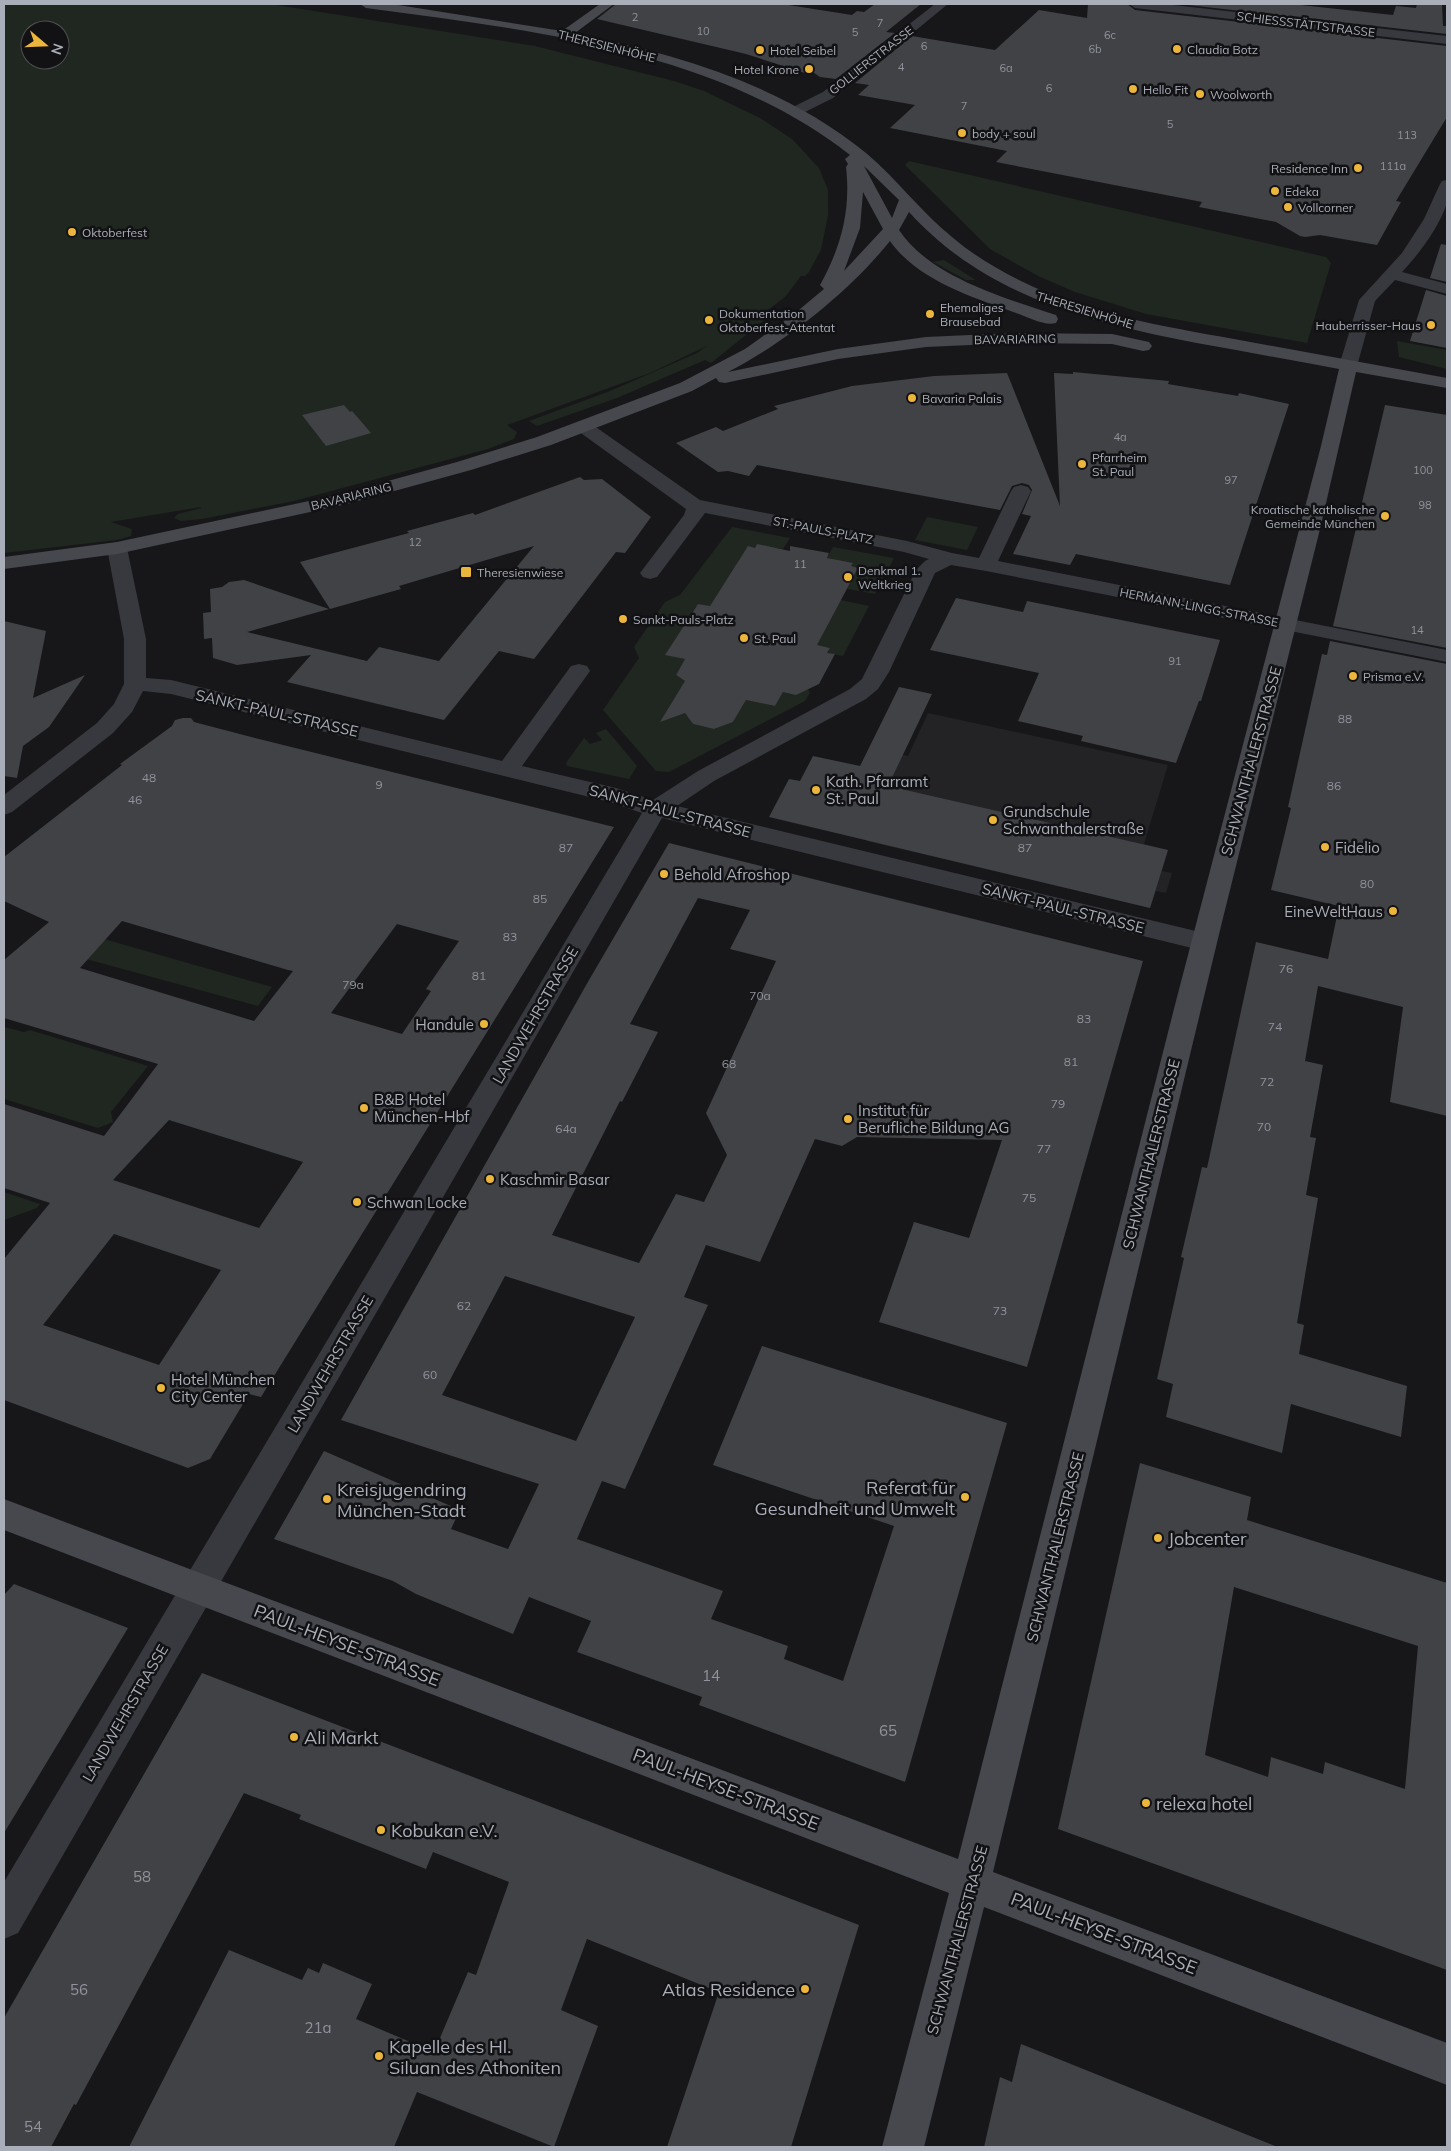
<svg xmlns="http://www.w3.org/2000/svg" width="1451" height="2151" viewBox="0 0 1451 2151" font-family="Mulish,sans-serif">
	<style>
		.built { fill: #232326 }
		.green { fill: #1f2720; fill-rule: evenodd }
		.building { fill: #414246; fill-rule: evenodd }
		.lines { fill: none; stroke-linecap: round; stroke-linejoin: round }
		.street { fill: #38393e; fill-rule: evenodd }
		.secondary { fill: #46484e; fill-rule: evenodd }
		.poi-dot { fill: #ecb63c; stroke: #121214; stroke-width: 2 }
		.labels { text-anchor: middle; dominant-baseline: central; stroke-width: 5; stroke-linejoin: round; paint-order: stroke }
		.far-number-label { font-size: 11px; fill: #90939c }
		.far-street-label { font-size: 12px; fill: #aaaeb8; stroke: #121214 }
		.far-poi-label { font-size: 12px; fill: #aaaeb8; stroke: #121214; text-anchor: start }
		.number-label { font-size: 12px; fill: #90939c }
		.street-label { font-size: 15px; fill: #aaaeb8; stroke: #121214 }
		.poi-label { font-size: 15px; fill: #aaaeb8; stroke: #121214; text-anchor: start }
		.near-number-label { font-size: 15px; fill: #90939c }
		.near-poi-label { font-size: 18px; fill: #aaaeb8; stroke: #121214; text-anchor: start }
		.near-street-label { font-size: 18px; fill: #aaaeb8; stroke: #121214 }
	</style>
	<rect width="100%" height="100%" fill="#171719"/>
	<polygon class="built" points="928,713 1168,765 1144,844 1168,850 1162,871 1172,873 1166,893 1156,891 1150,908 867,841 865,839 871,747 908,756"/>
	<g class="green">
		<path d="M 4,4 L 270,4 L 535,46 L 674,81 L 704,91 L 760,118 L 792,139 L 819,168 L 828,190 L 828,215 L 821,250 L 809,272 L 805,276 L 801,276 L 785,297 L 760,316 L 767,318 L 711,363 L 705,360 L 617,398 L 537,426 L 529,421 L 610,391 L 697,353 L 707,346 L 650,373 L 507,425 L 517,432 L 514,439 L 488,449 L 294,501 L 202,519 L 181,521 L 174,518 L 178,514 L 201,508 L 201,507 L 111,522 L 132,529 L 131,536 L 117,540 L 4,553 ZM 30,30 L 60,30 L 60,60 L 30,60 Z"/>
		<polygon points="909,161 1326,257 1331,263 1307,343 1146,314 1075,292 1038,276 990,249 905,165"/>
		<polygon points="944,260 974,279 975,280 966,280 933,262"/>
		<polygon points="1397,341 1447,350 1447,369 1399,357"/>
		<polygon points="927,517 978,527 967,550 915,540"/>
		<polygon points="732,527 790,538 783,549 776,548 773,552 757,544 755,548 748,547 739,560 717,608 698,604 666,654 685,659 676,675 685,681 684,711 693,724 714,729 733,722 746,700 775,706 783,692 808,689 810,693 805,701 669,772 656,771 603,710 639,658 634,647 665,602 680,595"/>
		<polygon points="833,547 894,558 875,594 847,589 858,568 851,566 852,563 847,562 845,565 832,563 833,559 827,558"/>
		<polygon points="841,600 869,606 843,656 827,653 830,648 810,644"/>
		<polygon points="606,729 637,766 629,779 567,766 566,763 584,738 590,744 602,740 596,733"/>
		<polygon points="62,927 272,987 258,1006 68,954"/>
		<polygon points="4,1027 24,1032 30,1030 148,1066 111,1112 113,1122 98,1128 4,1099"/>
		<polygon points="4,1192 40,1204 37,1208 4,1220"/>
	</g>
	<g class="building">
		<polygon points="616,4 782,4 852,15 857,11 864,12 875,4 921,4 886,32 895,33 836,79 820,77 810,70 805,73 746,54 597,19"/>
		<polygon points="1088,4 1127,4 1135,10 1447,46 1447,117 1396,201 1401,202 1377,245 1320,235 1305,237 1300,236 1276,222 1199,207 1202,202 996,162 1007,151 890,128 915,105 858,95 869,85 855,83 912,36 995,50 1039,10 1087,18"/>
		<polygon points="1179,4 1291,4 1393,15 1396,6 1416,8 1417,4 1442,4 1443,26 1447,26 1447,34"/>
		<polygon points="1441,244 1447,245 1447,282 1430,278"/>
		<polygon points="1426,290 1447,296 1447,348 1410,341"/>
		<polygon points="1073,372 1169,381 1168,384 1238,396 1239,393 1289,404 1230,585 1076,554 1070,565 1013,554 1031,516 1022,514 1032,490 1029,485 1022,483 1012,486 1000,510 757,465 749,476 728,471 718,472 676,443 716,427 723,431 778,409 774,406 852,386 934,376 1007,373 1060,506 1054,373 1073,374"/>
		<polygon points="344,405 350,412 352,411 371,433 326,446 302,415"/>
		<polygon points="1385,405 1447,415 1447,648 1333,626"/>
		<polygon points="580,477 584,480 602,479 651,517 625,553 616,552 534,659 499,651 444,720 287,682 311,655 237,665 213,658 212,638 204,639 203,613 211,612 210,589 222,587 229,582 244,580 329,609 247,632 367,661 379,647 439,661 534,546 399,586 401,589 330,609 300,562 409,533 407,531 473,513 475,515"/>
		<polygon points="757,544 790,551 790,546 829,553 827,558 853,563 851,566 858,568 817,645 830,648 827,653 835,654 819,684 796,695 783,692 775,706 746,700 733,722 714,729 693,724 685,713 660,722 685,681 676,675 685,659 665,655 698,604 710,606 748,546 755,548"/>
		<polygon points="956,598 1023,612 1027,601 1220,640 1201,701 1199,701 1176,763 1081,741 1083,736 1018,721 1039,673 930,650"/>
		<polygon points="4,621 46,631 33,698 85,675 49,727 23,746 17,778 4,776"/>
		<polygon points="1330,641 1447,664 1447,1116 1390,1102 1403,1007 1318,986 1305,1061 1323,1065 1310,1137 1316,1138 1306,1195 1318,1198 1297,1323 1304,1325 1299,1354 1407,1386 1401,1437 1291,1404 1282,1453 1166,1417 1173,1384 1157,1379 1184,1258 1181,1257 1202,1167 1207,1168 1256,942 1328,959 1339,906 1271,890 1291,808 1288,807 1322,654 1327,655"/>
		<polygon points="899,687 932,694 888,786 1168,850 1150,908 769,817 789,779 800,781 813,756 860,766"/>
		<path d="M 183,718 L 191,718 L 194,722 L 255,738 L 614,827 L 261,1397 L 249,1394 L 210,1459 L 188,1468 L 4,1400 L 4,1259 L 50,1203 L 4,1188 L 4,1104 L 104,1136 L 158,1064 L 4,1018 L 4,960 L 49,922 L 4,901 L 4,857 L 122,765 L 120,764 L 172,726 L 175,720 ZM 122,921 L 288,970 L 293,971 L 254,1021 L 80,968 ZM 397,924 L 459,941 L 426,989 L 431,991 L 402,1034 L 331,1013 ZM 169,1120 L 303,1162 L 259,1228 L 113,1180 ZM 114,1234 L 221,1270 L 159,1365 L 43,1325 Z"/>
		<path d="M 669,843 L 1143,961 L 1027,1367 L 879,1322 L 914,1222 L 969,1238 L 1002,1140 L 857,1137 L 842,1146 L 815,1139 L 760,1262 L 706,1245 L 684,1297 L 708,1305 L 625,1489 L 602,1481 L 577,1539 L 723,1591 L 711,1619 L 788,1646 L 784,1659 L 843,1681 L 894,1526 L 713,1465 L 762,1346 L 1007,1423 L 905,1782 L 699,1705 L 702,1697 L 577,1652 L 591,1621 L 529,1597 L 513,1634 L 416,1594 L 393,1581 L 274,1539 L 324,1451 L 460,1510 L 451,1529 L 508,1549 L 539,1484 L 341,1420 L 589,980 ZM 698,898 L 750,910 L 730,949 L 776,961 L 706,1113 L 727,1155 L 704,1202 L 676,1194 L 639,1263 L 552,1235 L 620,1101 L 622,1102 L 658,1032 L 630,1024 ZM 505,1276 L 635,1317 L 576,1441 L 442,1395 Z"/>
		<path d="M 1140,1463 L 1251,1497 L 1247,1520 L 1447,1583 L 1447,1970 L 1058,1829 ZM 1234,1587 L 1418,1646 L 1405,1789 L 1325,1762 L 1323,1774 L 1271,1757 L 1268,1777 L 1205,1755 Z"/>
		<polygon points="14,1584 128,1628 4,1833 4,1595"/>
		<polygon points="202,1673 859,1925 791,2147 667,2147 719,1992 587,1939 561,2010 598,2026 554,2147 417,2092 394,2147 129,2147 229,1950 302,1980 308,1968 319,1973 323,1963 372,1984 356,2019 434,2052 468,1972 476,1975 509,1882 433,1852 426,1869 299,1819 301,1815 244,1793 76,2105 74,2104 51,2147 4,2147 4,2018"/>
		<polygon points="1021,2044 1275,2146 1275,2147 984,2147 1000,2077 1012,2082"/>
	</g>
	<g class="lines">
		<g class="street">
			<polygon points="935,4 948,4 833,98 801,114 791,114 789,111 791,108 823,92"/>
			<polygon points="1129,4 1165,4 1447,36 1447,44 1135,8"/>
			<path d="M 1447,180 C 1447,186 1449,196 1447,203 C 1439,227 1420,253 1402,272 L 1447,284 L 1447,294 L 1395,280 L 1375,301 L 1357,366 L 1354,370 L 1348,371 L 1342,370 L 1339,366 L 1359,300 L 1402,253 L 1424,219 L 1440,184 L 1442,181 Z"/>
			<polygon points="584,421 590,423 700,500 907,541 952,553 979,558 1011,491 1014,487 1021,485 1028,487 1031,491 998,561 1447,650 1447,662 986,571 951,565 935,573 889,672 878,689 866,699 714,781 677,806 1204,933 1213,936 1217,942 1213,948 1204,951 662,818 18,1933 4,1939 4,1882 642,813 610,802 171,694 143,691 132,712 113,733 12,812 4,815 4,795 97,723 114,704 124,684 124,639 107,548 110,544 117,542 124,544 127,548 146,639 146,678 171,680 502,761 571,666 579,664 587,666 590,671 522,766 616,788 653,800 698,771 850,689 862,679 916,570 925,561 929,559 904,552 705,513 657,577 650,579 643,577 640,573 684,515 686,509 578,431 575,427 578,423"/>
		</g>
		<path class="secondary" d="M 360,4 L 392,4 L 562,31 L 600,4 L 614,4 L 575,33 C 679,55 783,85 866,153 C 897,179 921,212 952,237 C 973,255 997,269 1021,281 C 1088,314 1162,326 1234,339 C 1305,352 1376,365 1447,378 L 1447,388 L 1356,372 L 1321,525 L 1222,922 L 993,1872 L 1447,2043 L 1447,2085 L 984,1907 L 924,2147 L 882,2147 L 949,1893 L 4,1530 L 4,1499 L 958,1859 L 1176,1001 L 1321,446 L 1339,369 C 1295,361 1252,353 1208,345 C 1097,324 988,299 909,212 L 899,230 C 930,277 1005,298 1056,315 L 1058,319 L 1056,323 C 1044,326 1030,318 1019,314 C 975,298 918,281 890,241 C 849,292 786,342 728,372 L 838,349 L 926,337 L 1014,333 L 1112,334 L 1149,342 L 1152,346 L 1149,350 L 1143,351 L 1112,344 L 1014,343 L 926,347 L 838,359 L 725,383 L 719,382 L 716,378 L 692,391 L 551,445 L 471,470 L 347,504 L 117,554 L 4,569 L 4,557 L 117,542 L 337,495 L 457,462 L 537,437 L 680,383 L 745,349 L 794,314 L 824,289 L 820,285 C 841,247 851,211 846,167 L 848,164 L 845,159 L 850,155 C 716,50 531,30 366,8 ZM 864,166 L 899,200 L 892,218 ZM 863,192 L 883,229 L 844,271 L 860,228 Z"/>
	</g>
	<g class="poi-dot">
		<circle cx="1177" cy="49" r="5"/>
		<circle cx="760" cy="50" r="5"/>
		<circle cx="809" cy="69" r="5"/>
		<circle cx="1133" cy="89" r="5"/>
		<circle cx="1200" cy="94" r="5"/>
		<circle cx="962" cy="133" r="5"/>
		<circle cx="1358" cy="168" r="5"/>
		<circle cx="1275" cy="191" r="5"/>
		<circle cx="1288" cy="207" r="5"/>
		<circle cx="72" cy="232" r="5"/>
		<circle cx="930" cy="314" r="5"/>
		<circle cx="709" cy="320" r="5"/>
		<circle cx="1431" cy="325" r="5"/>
		<circle cx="912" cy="398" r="5"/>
		<circle cx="1082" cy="464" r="5"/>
		<circle cx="1385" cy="516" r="5"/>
		<rect x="460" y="566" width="12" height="12" rx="2.5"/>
		<circle cx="848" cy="577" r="5"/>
		<circle cx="623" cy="619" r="5"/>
		<circle cx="744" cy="638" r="5"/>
		<circle cx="1353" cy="676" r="5"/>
		<circle cx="816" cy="790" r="5"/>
		<circle cx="993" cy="820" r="5"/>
		<circle cx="1325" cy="847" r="5"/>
		<circle cx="664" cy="874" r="5"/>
		<circle cx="1393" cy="911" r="5"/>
		<circle cx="484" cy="1024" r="5"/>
		<circle cx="364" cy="1108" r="5"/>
		<circle cx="848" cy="1119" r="5"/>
		<circle cx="490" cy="1179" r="5"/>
		<circle cx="357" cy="1202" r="5"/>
		<circle cx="161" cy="1388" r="5"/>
		<circle cx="965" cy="1497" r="5"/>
		<circle cx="327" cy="1499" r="5"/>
		<circle cx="1158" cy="1538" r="5"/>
		<circle cx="294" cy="1737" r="5"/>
		<circle cx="1146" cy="1803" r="5"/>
		<circle cx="381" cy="1830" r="5"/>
		<circle cx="805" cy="1989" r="5"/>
		<circle cx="379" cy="2056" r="5"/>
	</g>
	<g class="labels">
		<g class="far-number-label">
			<text x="635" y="17">2</text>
			<text x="880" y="23">7</text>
			<text x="703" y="31">10</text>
			<text x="855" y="32">5</text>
			<text x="1110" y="35">6c</text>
			<text x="924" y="46">6</text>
			<text x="1095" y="49">6b</text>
			<text x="901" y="67">4</text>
			<text x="1006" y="68">6a</text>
			<text x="1049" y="88">6</text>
			<text x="964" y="106">7</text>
			<text x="1170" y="124">5</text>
			<text x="1407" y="135">113</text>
			<text x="1393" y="166">111a</text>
			<text x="1120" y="437">4a</text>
			<text x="1423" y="470">100</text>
			<text x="1231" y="480">97</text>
			<text x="1425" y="505">98</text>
			<text x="415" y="542">12</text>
			<text x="800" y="564">11</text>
			<text x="1417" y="630">14</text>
			<text x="1175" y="661">91</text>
		</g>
		<g class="far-street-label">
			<text transform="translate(1306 24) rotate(7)">SCHIESSSTÄTTSTRASSE</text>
			<text transform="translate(607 46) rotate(14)">THERESIENHÖHE</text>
			<text transform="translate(871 60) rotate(-38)">GOLLIERSTRASSE</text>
			<text transform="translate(1085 310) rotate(17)">THERESIENHÖHE</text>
			<text transform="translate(1015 339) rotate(-1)">BAVARIARING</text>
			<text transform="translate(351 496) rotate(-14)">BAVARIARING</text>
			<text transform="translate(823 530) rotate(11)">ST.-PAULS-PLATZ</text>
			<text transform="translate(1199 607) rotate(11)">HERMANN-LINGG-STRASSE</text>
		</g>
		<g class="far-poi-label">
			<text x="1187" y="49">Claudia Botz</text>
			<text x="770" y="50">Hotel Seibel</text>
			<text x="799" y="69" text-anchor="end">Hotel Krone</text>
			<text x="1143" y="89">Hello Fit</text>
			<text x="1210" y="94">Woolworth</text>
			<text x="972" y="133">body + soul</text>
			<text x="1348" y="168" text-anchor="end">Residence Inn</text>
			<text x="1285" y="191">Edeka</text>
			<text x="1298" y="207">Vollcorner</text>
			<text x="82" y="232">Oktoberfest</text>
			<text x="940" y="307">Ehemaliges<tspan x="940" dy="14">Brausebad</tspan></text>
			<text x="719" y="313">Dokumentation<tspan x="719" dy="14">Oktoberfest-Attentat</tspan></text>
			<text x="1421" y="325" text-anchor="end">Hauberrisser-Haus</text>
			<text x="922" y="398">Bavaria Palais</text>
			<text x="1092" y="457">Pfarrheim<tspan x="1092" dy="14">St. Paul</tspan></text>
			<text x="1375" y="509" text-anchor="end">Kroatische katholische<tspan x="1375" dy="14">Gemeinde München</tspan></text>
			<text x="858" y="570">Denkmal 1.<tspan x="858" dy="14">Weltkrieg</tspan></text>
			<text x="477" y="572">Theresienwiese</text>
			<text x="633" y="619">Sankt-Pauls-Platz</text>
			<text x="754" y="638">St. Paul</text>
			<text x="1363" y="676">Prisma e.V.</text>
		</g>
		<g class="number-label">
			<text x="1345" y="718">88</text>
			<text x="149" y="777">48</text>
			<text x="379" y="784">9</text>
			<text x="1334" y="785">86</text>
			<text x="135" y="799">46</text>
			<text x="566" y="847">87</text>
			<text x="1025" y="847">87</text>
			<text x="1367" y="883">80</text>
			<text x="540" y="898">85</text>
			<text x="510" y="936">83</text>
			<text x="1286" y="968">76</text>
			<text x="479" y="975">81</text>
			<text x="353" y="984">79a</text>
			<text x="760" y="995">70a</text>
			<text x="1084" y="1018">83</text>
			<text x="1275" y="1026">74</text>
			<text x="1071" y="1061">81</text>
			<text x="729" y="1063">68</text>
			<text x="1267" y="1081">72</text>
			<text x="1058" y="1103">79</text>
			<text x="1264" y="1126">70</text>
			<text x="566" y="1128">64a</text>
			<text x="1044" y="1148">77</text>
			<text x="1029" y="1197">75</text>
			<text x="464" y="1305">62</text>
			<text x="1000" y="1310">73</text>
			<text x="430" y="1374">60</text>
		</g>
		<g class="street-label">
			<text transform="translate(277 713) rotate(13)">SANKT-PAUL-STRASSE</text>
			<text transform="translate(1251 761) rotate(-75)">SCHWANTHALERSTRASSE</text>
			<text transform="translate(670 811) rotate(15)">SANKT-PAUL-STRASSE</text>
			<text transform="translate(1063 908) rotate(14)">SANKT-PAUL-STRASSE</text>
			<text transform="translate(535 1015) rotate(-60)">LANDWEHRSTRASSE</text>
			<text transform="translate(1151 1154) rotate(-76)">SCHWANTHALERSTRASSE</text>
			<text transform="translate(330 1364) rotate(-60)">LANDWEHRSTRASSE</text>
			<text transform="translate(1055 1547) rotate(-76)">SCHWANTHALERSTRASSE</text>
			<text transform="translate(125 1713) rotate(-60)">LANDWEHRSTRASSE</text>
			<text transform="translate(957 1940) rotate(-75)">SCHWANTHALERSTRASSE</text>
		</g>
		<g class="poi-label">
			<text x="826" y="781">Kath. Pfarramt<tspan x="826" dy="17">St. Paul</tspan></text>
			<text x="1003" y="811">Grundschule<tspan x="1003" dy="17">Schwanthalerstraße</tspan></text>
			<text x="1335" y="847">Fidelio</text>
			<text x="674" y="874">Behold Afroshop</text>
			<text x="1383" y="911" text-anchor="end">EineWeltHaus</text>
			<text x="474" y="1024" text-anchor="end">Handule</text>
			<text x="374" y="1099">B&amp;B Hotel<tspan x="374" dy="17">München-Hbf</tspan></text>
			<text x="858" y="1110">Institut für<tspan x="858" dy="17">Berufliche Bildung AG</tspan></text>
			<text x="500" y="1179">Kaschmir Basar</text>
			<text x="367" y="1202">Schwan Locke</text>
			<text x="171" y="1379">Hotel München<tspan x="171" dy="17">City Center</tspan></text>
		</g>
		<g class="near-number-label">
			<text x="711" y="1675">14</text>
			<text x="888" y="1730">65</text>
			<text x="142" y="1876">58</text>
			<text x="79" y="1989">56</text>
			<text x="318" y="2027">21a</text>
			<text x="33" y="2126">54</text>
		</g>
		<g class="near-poi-label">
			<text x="955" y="1487" text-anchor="end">Referat für<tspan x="955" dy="21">Gesundheit und Umwelt</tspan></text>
			<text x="337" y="1489">Kreisjugendring<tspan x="337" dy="21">München-Stadt</tspan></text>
			<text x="1168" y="1538">Jobcenter</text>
			<text x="304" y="1737">Ali Markt</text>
			<text x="1156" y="1803">relexa hotel</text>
			<text x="391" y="1830">Kobukan e.V.</text>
			<text x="795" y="1989" text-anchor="end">Atlas Residence</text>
			<text x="389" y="2046">Kapelle des Hl.<tspan x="389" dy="21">Siluan des Athoniten</tspan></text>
		</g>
		<g class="near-street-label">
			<text transform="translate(347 1645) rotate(21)">PAUL-HEYSE-STRASSE</text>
			<text transform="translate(726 1789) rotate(21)">PAUL-HEYSE-STRASSE</text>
			<text transform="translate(1104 1933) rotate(21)">PAUL-HEYSE-STRASSE</text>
		</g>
	</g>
	<rect width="1451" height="2151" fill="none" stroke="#aaaeb8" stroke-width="10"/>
	<g transform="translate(45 45) rotate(109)"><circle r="24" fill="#121214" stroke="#4f5056"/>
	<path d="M0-4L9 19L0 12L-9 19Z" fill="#ecb63c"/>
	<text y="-8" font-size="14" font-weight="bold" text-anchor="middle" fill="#aaaeb8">N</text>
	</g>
</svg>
